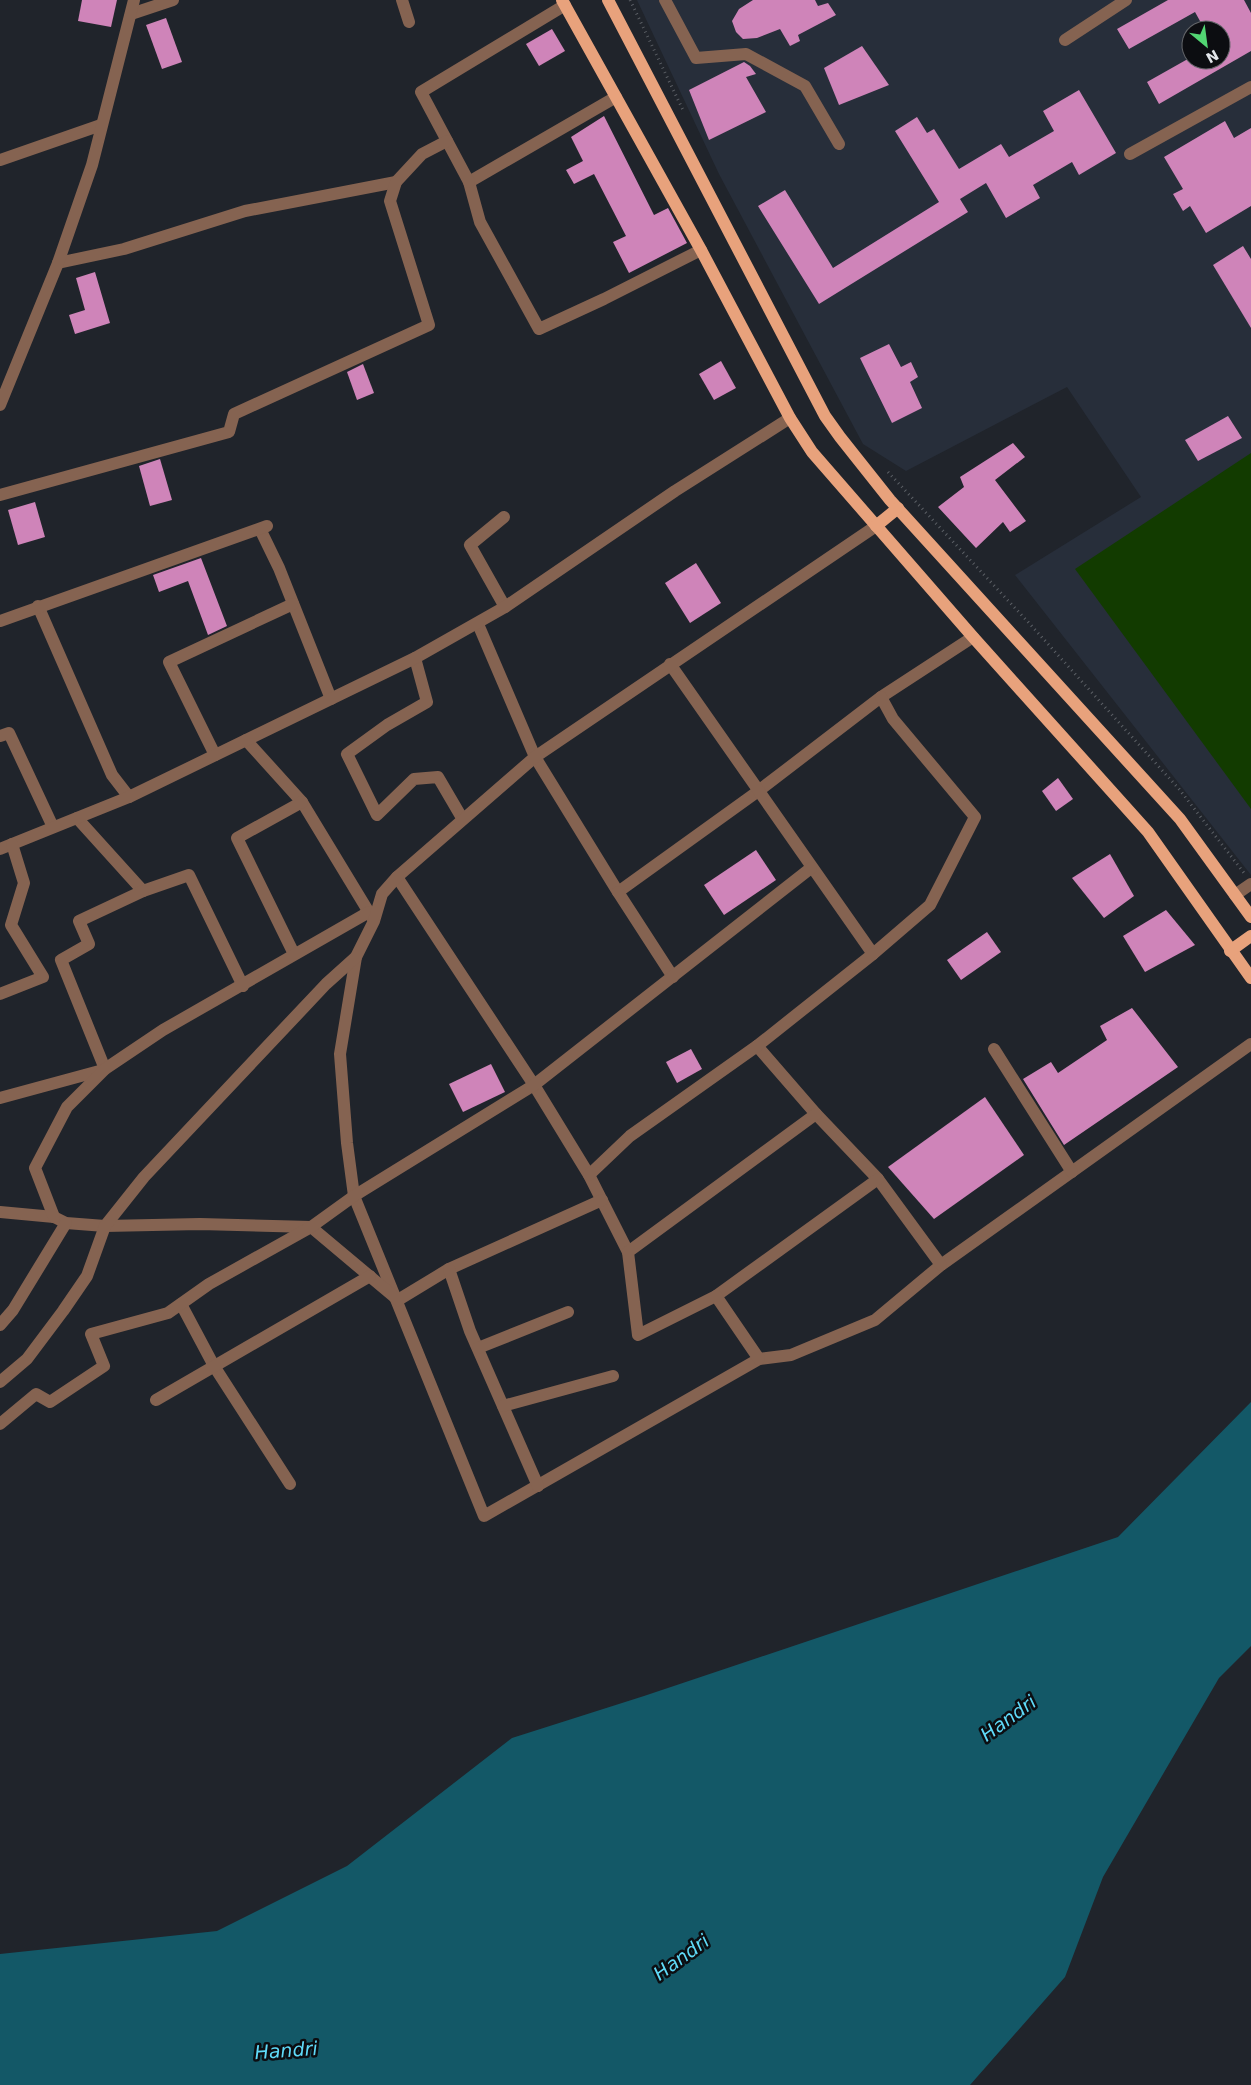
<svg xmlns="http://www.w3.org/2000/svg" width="1251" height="2085" viewBox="0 0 1251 2085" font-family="'DejaVu Sans',sans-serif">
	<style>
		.built { fill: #272e3a; fill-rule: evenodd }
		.green { fill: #123b00 }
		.water { fill: #135867 }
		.building { fill: #cf84b9 }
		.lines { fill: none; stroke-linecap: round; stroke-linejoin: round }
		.path { stroke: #5d6167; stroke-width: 3; stroke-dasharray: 1 4; stroke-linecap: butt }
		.minor { stroke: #856351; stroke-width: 12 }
		.major { stroke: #e8a27c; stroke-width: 12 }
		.labels { text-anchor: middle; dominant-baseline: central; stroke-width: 5; stroke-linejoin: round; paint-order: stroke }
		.water-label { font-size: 19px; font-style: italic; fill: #5fdaf8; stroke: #0c0d11 }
	</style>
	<rect width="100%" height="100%" fill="#20242b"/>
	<path class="built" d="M 637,0 L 1251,0 L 1251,875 L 1015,575 L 1141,497 L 1067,387 L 906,471 L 863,444 L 719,174 ZM 1191,30 L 1221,30 L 1221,60 L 1191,60 Z"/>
	<polygon class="green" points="1251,453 1251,809 1075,569"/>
	<polygon class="water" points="1251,1402 1251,1646 1219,1678 1103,1877 1065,1977 970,2085 0,2085 0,1954 217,1931 347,1866 512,1738 644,1696 1118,1537"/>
	<g class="building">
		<polygon points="82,0 117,0 111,27 78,21"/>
		<polygon points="753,0 815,0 818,6 828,3 836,15 798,35 800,41 790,46 780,29 757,38 743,39 736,32 732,21 739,9"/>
		<polygon points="1168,0 1244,0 1251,13 1251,51 1159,104 1147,82 1186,60 1221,60 1221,30 1205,30 1195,12 1129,49 1117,29"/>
		<polygon points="166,18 182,62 162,69 146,25"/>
		<polygon points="552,29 565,51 539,66 526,44"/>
		<polygon points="862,46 889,85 839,105 824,68"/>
		<polygon points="744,62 750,66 756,74 746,77 766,112 709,140 689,90"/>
		<polygon points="1079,90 1116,153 1079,175 1072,162 1033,185 1040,198 1006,218 986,183 960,199 968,212 819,304 758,206 785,190 833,268 939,202 895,131 917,117 927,133 934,129 959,169 1001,144 1009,157 1054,131 1043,111"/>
		<polygon points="604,116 654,215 668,208 687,243 629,273 613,242 626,236 594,174 574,184 566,170 583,161 571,137"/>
		<polygon points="1225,121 1234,138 1251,128 1251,206 1206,233 1190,206 1183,211 1173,194 1183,189 1164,157"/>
		<polygon points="1243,246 1251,259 1251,328 1213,265"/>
		<polygon points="95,272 110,323 75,334 69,315 85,310 76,278"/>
		<polygon points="889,344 901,367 911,362 918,377 910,382 922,408 892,423 860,358"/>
		<polygon points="721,361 736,388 714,400 699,374"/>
		<polygon points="363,364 374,393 357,400 347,372"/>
		<polygon points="1228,416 1242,438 1198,461 1185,440"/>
		<polygon points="1013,443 1025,457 995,480 1026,521 1010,532 1003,522 976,548 938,507 964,487 960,477"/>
		<polygon points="160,459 172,500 150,506 139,466"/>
		<polygon points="35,502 45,537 18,545 8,510"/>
		<polygon points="201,558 227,626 208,635 188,581 159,592 153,575"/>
		<polygon points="696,563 721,603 690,623 665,583"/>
		<polygon points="1058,778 1073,799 1056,811 1042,791"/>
		<polygon points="756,850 776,880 724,915 704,885"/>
		<polygon points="1110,854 1134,896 1104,918 1072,878"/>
		<polygon points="1166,910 1195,945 1145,972 1123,936"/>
		<polygon points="987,932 1001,952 961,980 947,960"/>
		<polygon points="1132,1008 1178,1067 1064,1145 1023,1079 1051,1062 1058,1073 1107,1040 1100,1026"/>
		<polygon points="691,1049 702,1069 677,1083 666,1062"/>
		<polygon points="491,1064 505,1092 463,1112 449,1084"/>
		<polygon points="985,1097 1024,1155 934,1219 888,1167"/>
	</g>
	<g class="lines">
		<g class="path">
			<polyline points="630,0 683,110"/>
			<polyline points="888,472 1029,623 1179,789 1244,873"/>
		</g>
		<g class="minor">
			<polyline points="402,0 409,22"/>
			<polyline points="665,0 696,58 746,54 805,86 839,144"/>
			<polyline points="131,14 173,0"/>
			<polyline points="1065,40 1126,0"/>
			<polyline points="616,97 469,182 480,222 539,329 604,299 701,250"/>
			<polyline points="1130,154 1251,87"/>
			<polyline points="0,160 101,125"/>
			<polyline points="469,182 421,92 565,5"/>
			<polyline points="58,263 124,249 245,211 396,182"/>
			<polyline points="0,405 58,263 92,165 134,0"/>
			<polyline points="0,495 229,432 234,414 429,325 390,201 396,182 422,154 447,141"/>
			<polyline points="504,517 470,545 505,607"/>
			<polyline points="260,529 279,568 331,699"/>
			<polyline points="38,606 112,775 129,797"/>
			<polyline points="0,621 267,526"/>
			<polyline points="478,624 535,757 618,892 757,792 881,697 973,637"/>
			<polyline points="415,658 427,702 387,725 347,754 377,815 414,779 438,777 462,818"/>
			<polyline points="670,664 873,954"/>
			<polyline points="0,736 9,733 53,827"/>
			<polyline points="246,740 302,802 373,919"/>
			<polyline points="215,755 169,662 293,604"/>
			<polyline points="77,818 143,891 189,875 243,986"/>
			<polyline points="0,849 129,797 415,658 505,607 675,491 790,418"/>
			<polyline points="397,877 534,1085 589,1175 628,1252"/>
			<polyline points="618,892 673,977"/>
			<polyline points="1235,895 1251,884"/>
			<polyline points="294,954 237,838 302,802"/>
			<polyline points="356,957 340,1054 347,1143 354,1196 484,1516 759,1359 791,1355 875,1320 941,1265 1251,1044"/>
			<polyline points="0,994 43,977 11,925 24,883 12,844"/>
			<polyline points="757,1046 816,1114 878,1179 941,1265"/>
			<polyline points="994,1049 1072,1172"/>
			<polyline points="105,1069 61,960 89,944 79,921 143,891"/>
			<polyline points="0,1098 103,1070"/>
			<polyline points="589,1175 630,1136 757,1046 873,954 930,905 975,817 893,719 881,697"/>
			<polyline points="0,1212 54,1217 66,1223 105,1226 200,1224 311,1227 398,1300 449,1269 602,1200"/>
			<polyline points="54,1217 35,1168 67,1107 105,1069 163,1030 369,912"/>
			<polyline points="449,1269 470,1331 538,1486"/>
			<polyline points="716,1296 878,1179"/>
			<polyline points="181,1304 214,1366 290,1484"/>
			<polyline points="0,1325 13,1310 66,1223"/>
			<polyline points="478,1348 568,1312"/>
			<polyline points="759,1359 716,1296 638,1335 628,1252 816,1114"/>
			<polyline points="0,1382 27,1359 63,1311 87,1276 105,1226 144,1177 326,984 356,957 374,921 382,894 397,877 535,757 876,526"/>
			<polyline points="156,1400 370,1276"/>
			<polyline points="503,1406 613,1376"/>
			<polyline points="0,1424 36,1394 50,1402 104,1366 91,1334 168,1313 209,1284 311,1227 354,1196 534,1085 811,868"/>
		</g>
		<g class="major">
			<polyline points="562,0 701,250 790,418 812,452 973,637 1148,832 1251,978"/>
			<polyline points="608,0 825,416 840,437 890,500 1180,819 1251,917"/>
			<polyline points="876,526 898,508"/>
			<polyline points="1230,951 1251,936"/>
		</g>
	</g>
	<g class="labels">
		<g class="water-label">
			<text transform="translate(1008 1718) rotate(-36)">Handri</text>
			<text transform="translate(681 1957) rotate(-36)">Handri</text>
			<text transform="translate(286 2050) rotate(-4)">Handri</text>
		</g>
	</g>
	<g transform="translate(1206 45) rotate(151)"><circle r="24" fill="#0c0d11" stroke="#626468"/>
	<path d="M0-4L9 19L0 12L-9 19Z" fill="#52d673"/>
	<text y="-8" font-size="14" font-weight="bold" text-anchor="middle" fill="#e3e6eb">N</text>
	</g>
</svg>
